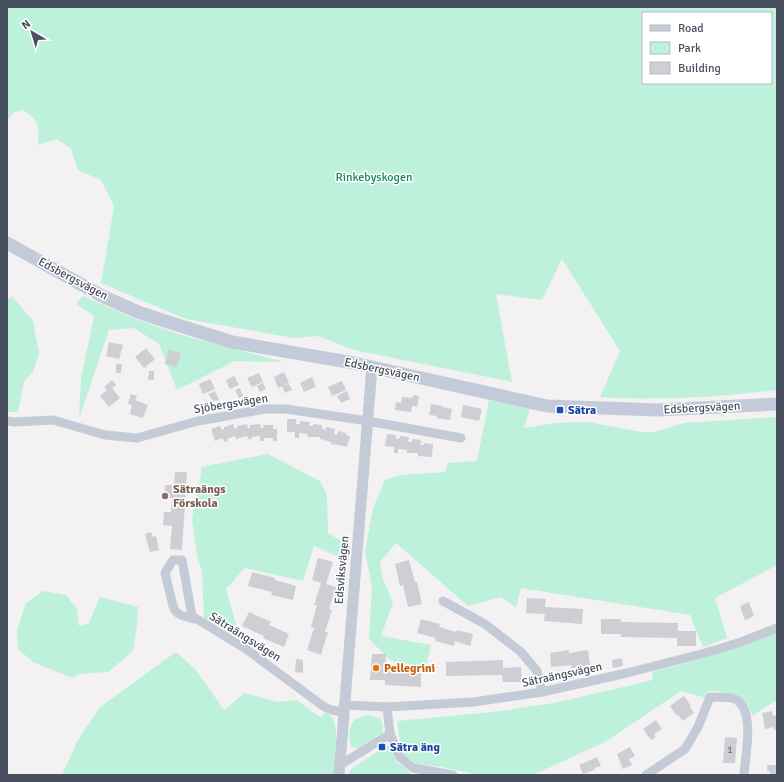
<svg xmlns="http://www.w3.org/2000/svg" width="784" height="782" viewBox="0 0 784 782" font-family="Signika,sans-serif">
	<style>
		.green { fill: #bef1db; fill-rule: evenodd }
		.building { fill: #cdcfd5 }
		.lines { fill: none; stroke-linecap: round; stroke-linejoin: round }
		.minor { stroke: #c4cad6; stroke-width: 9 }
		.tertiary { stroke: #c4cad6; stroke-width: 11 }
		.secondary { stroke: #c3cada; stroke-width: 13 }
		.transit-dot { fill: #1a4fb4; stroke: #fff; stroke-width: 1.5 }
		.education-dot { fill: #8d6e63; stroke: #fff; stroke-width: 1.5 }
		.food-dot { fill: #e8710a; stroke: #fff; stroke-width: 1.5 }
		.labels { text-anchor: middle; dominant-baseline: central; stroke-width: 3; stroke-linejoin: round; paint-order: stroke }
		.number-label { font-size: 10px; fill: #69707c }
		.park-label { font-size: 12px; fill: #148461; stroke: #fff }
		.street-label { font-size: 12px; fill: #48505f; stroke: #fff }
		.transit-label { font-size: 12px; font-weight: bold; fill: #164399; stroke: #fff; text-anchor: start }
		.education-label { font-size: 12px; font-weight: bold; fill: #785e54; stroke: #fff; text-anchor: start }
		.food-label { font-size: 12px; font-weight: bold; fill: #c56008; stroke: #fff; text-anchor: start }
	</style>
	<rect width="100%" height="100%" fill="#f3f1f1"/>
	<g class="green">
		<path d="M 7,7 L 777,7 L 777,390 C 718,397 659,401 600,397 L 620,351 L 562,259 L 542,300 L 496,294 L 512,382 L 354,350 L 318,336 L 294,338 L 186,319 L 101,283 L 114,206 L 101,180 L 78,170 L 71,149 L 57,139 L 38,145 C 39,126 40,121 23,110 L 14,112 L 7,120 ZM 643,13 L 771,13 L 771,83 L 643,83 Z"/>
		<polygon points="83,296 138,320 182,335 284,362 235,361 177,390 159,344 134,328 109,330 79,419 81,378 94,316 76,304"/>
		<polygon points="12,297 33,320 39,354 33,372 24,381 18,412 7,412 7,299"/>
		<polygon points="489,400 530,409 524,428 556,423 588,422 642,432 654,432 684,423 777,417 777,565 715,598 727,638 703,647 690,615 521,588 516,608 501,597 468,606 396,543 380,562 383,579 393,602 381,636 431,645 426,667 391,661 369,639 372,588 365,551 373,508 385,480 401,475 445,472 448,463 477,461"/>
		<polygon points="268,454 320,481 327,495 328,533 350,546 348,561 314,546 303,581 245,568 226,589 237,627 204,619 202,571 197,556 192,518 201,475 201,467"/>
		<polygon points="43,591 66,595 77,609 79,626 89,623 100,597 138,607 137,626 133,651 108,672 80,674 72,678 33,662 18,649 17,630 26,603"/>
		<path d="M 777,632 L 777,700 L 752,716 C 750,712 749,707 747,704 C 741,694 719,691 708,691 L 706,698 L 681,691 L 605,742 L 533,775 L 478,775 L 442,767 L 416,764 L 404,754 L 400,742 L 397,721 L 492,712 L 554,703 L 649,681 L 653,678 L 652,672 C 694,661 736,649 777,632 Z"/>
		<polygon points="176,652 196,670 224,710 245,693 277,702 297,700 311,711 321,717 325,712 333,718 336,730 335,775 62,775 78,740 100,707"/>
		<path d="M 369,715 L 381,719 L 383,726 L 382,733 L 359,748 L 351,747 C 349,740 348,723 356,719 C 359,717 364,716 369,715 Z"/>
		<polygon points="390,744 397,762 411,773 404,775 348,775 352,768"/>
	</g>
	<g class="building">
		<polygon points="109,342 123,345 119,359 106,356"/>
		<polygon points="146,348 155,359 144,368 135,357"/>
		<polygon points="168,350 181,353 177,367 165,364"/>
		<polygon points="116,364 122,364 121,373 116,373"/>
		<polygon points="149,371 154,371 154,380 148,380"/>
		<polygon points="284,372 289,383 278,388 274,377"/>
		<polygon points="259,373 263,382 252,387 247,378"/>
		<polygon points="234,376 239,385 230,389 226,380"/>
		<polygon points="312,377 316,387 304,392 300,383"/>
		<polygon points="210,379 215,389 203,394 199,384"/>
		<polygon points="112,380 116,385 112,388 120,398 109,407 100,396 107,390 104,387"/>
		<polygon points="342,381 346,390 332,396 328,387"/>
		<polygon points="263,383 266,389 260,392 257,386"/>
		<polygon points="289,384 292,390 285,393 282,386"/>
		<polygon points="240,388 243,396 239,398 235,390"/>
		<polygon points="215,391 219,400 213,401 208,394"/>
		<polygon points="347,391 350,399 341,403 337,396"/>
		<polygon points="131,394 137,396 135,400 148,405 143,418 130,414 132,405 128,404"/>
		<polygon points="413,395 419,396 417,407 412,406 411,412 395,410 396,402 401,403 402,397 413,398"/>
		<polygon points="431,404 442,406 442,407 452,409 450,420 436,418 437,416 429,415"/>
		<polygon points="463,405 482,409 479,421 461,417"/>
		<polygon points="287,419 296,419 296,424 300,424 300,421 310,422 309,426 313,426 313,424 322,425 322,429 326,430 326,427 335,429 334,434 337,435 338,431 346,433 346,435 350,436 347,447 335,444 335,445 331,444 331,442 320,439 320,437 307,437 308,434 299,433 299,438 295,438 295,432 287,432"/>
		<polygon points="233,424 235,429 237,428 237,426 247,424 248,428 250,428 250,425 260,424 261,428 264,428 263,425 273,425 273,429 277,429 277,441 273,441 273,438 264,438 264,441 260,441 260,436 252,437 252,439 248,439 247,436 236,439 235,436 227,439 228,441 224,442 223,438 215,441 211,429 220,426 222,430 224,429 224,427"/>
		<polygon points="387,434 396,435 396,439 399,439 400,436 409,437 408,442 412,442 412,439 421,440 420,445 424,445 424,443 433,444 432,457 418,456 418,453 407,453 407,450 398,449 398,453 394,453 394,447 385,446"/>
		<polygon points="175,472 187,472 182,550 170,549 172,526 163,525 164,512 171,512 172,498 164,497 165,485 174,485"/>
		<polygon points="151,532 153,537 156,536 159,550 150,552 145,534"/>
		<polygon points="318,558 333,562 326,584 336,587 329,609 332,610 325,632 328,632 321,655 307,650 314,628 311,627 317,605 314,605 321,583 312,580"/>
		<polygon points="409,560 415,582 417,582 422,604 408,607 403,585 400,586 395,564"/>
		<polygon points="252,572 275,578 275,580 296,586 293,600 271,595 272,592 248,586"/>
		<polygon points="527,598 546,599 545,607 583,609 582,624 544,621 545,614 526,613"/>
		<polygon points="749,602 754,616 745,620 740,606"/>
		<polygon points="249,612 271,622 269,625 289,634 284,647 263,638 264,636 242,626"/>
		<polygon points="421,619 440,624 439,627 456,632 457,630 473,634 470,646 455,641 454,646 435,641 436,638 417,633"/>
		<polygon points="601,619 621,619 621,622 678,623 678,631 696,631 696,646 677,646 677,638 621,637 621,634 601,634"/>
		<polygon points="569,650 569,653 588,650 590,665 571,668 571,665 551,667 550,653"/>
		<polygon points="372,654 386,654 385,671 421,673 421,687 385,685 385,680 370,680"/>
		<polygon points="622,658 623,666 613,668 612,660"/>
		<polygon points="296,659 303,660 303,673 295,672"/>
		<polygon points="503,660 503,668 521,667 522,682 503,682 502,675 446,676 446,662"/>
		<polygon points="684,696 691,706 690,707 694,713 683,721 678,715 677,716 670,706"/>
		<polygon points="772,711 773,716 777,715 777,730 774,730 774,727 765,729 762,713"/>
		<polygon points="656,720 662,729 654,734 656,737 651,740 643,729"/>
		<polygon points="725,737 737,738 735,763 723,763"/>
		<polygon points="630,747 635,756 629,759 632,765 623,769 617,754"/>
		<polygon points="597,757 601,766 594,768 595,770 583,774 579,765"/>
		<polygon points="767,765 777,765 777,775 770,775 770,771 767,771"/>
	</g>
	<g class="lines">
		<g class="minor">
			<polyline points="7,421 15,422 53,420 105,435 137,438 198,421 265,409 286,409 368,421 461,438"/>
			<polyline points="443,601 485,624 521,652 537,671 542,692"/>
			<path d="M 194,619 C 185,616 176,616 173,606 L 165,573 L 173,560 L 182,560 L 192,616 L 246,649 L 323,706 L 331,710 L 344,712"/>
			<polyline points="344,705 387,707 473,702 542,692 627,673 705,653 741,642 777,628"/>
			<polyline points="387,707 390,734 400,757 413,768 453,775"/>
			<polyline points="340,765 390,734"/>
			<path d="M 646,775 L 685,749 L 698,727 L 710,697 C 717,698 729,696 735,699 C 756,710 745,756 744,775"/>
		</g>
		<polyline class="tertiary" points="339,775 372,367"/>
		<polyline class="secondary" points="7,243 102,296 138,312 165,321 232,342 354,363 547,406 658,410 777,404"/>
	</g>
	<g class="transit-dot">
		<rect x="556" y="406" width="8" height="8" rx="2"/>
		<rect x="378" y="743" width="8" height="8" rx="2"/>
	</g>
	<circle class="education-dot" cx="165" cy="496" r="4"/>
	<circle class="food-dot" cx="376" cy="668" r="4"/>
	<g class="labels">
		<g class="number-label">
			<text x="730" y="750">1</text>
		</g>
		<g class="park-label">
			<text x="374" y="177">Rinkebyskogen</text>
		</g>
		<g class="street-label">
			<text transform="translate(73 279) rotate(28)">Edsbergsvägen</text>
			<text transform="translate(382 370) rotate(12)">Edsbergsvägen</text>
			<text transform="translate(231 404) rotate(-9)">Sjöbergsvägen</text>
			<text transform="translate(702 408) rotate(-3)">Edsbergsvägen</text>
			<text transform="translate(342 570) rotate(-85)">Edsviksvägen</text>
			<text transform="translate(245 637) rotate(32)">Sätraängsvägen</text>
			<text transform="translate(562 675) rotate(-12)">Sätraängsvägen</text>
		</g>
		<g class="transit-label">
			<text x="568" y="410">Sätra</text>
			<text x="390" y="747">Sätra äng</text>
		</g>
		<g class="education-label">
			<text x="173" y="489">Sätraängs<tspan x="173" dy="14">Förskola</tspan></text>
		</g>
		<g class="food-label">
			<text x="384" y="668">Pellegrini</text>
		</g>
	</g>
	<rect width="784" height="782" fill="none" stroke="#48505f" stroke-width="16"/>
	<rect x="642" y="12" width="130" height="72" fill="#ffffff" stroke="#b6b9bf"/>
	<rect x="650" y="25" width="20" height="6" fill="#c3cada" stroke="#b6b9bf"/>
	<text x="678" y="32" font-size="12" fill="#48505f">Road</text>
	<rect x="650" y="42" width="20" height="12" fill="#bef1db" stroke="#b6b9bf"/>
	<text x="678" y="52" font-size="12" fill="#48505f">Park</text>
	<rect x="650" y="62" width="20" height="12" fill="#cdcfd5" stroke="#b6b9bf"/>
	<text x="678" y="72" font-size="12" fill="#48505f">Building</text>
	<g transform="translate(32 32) rotate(322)" stroke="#ffffff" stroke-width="3" paint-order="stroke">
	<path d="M0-3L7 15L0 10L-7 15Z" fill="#48505f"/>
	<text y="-6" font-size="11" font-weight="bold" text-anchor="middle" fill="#48505f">N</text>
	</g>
</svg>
